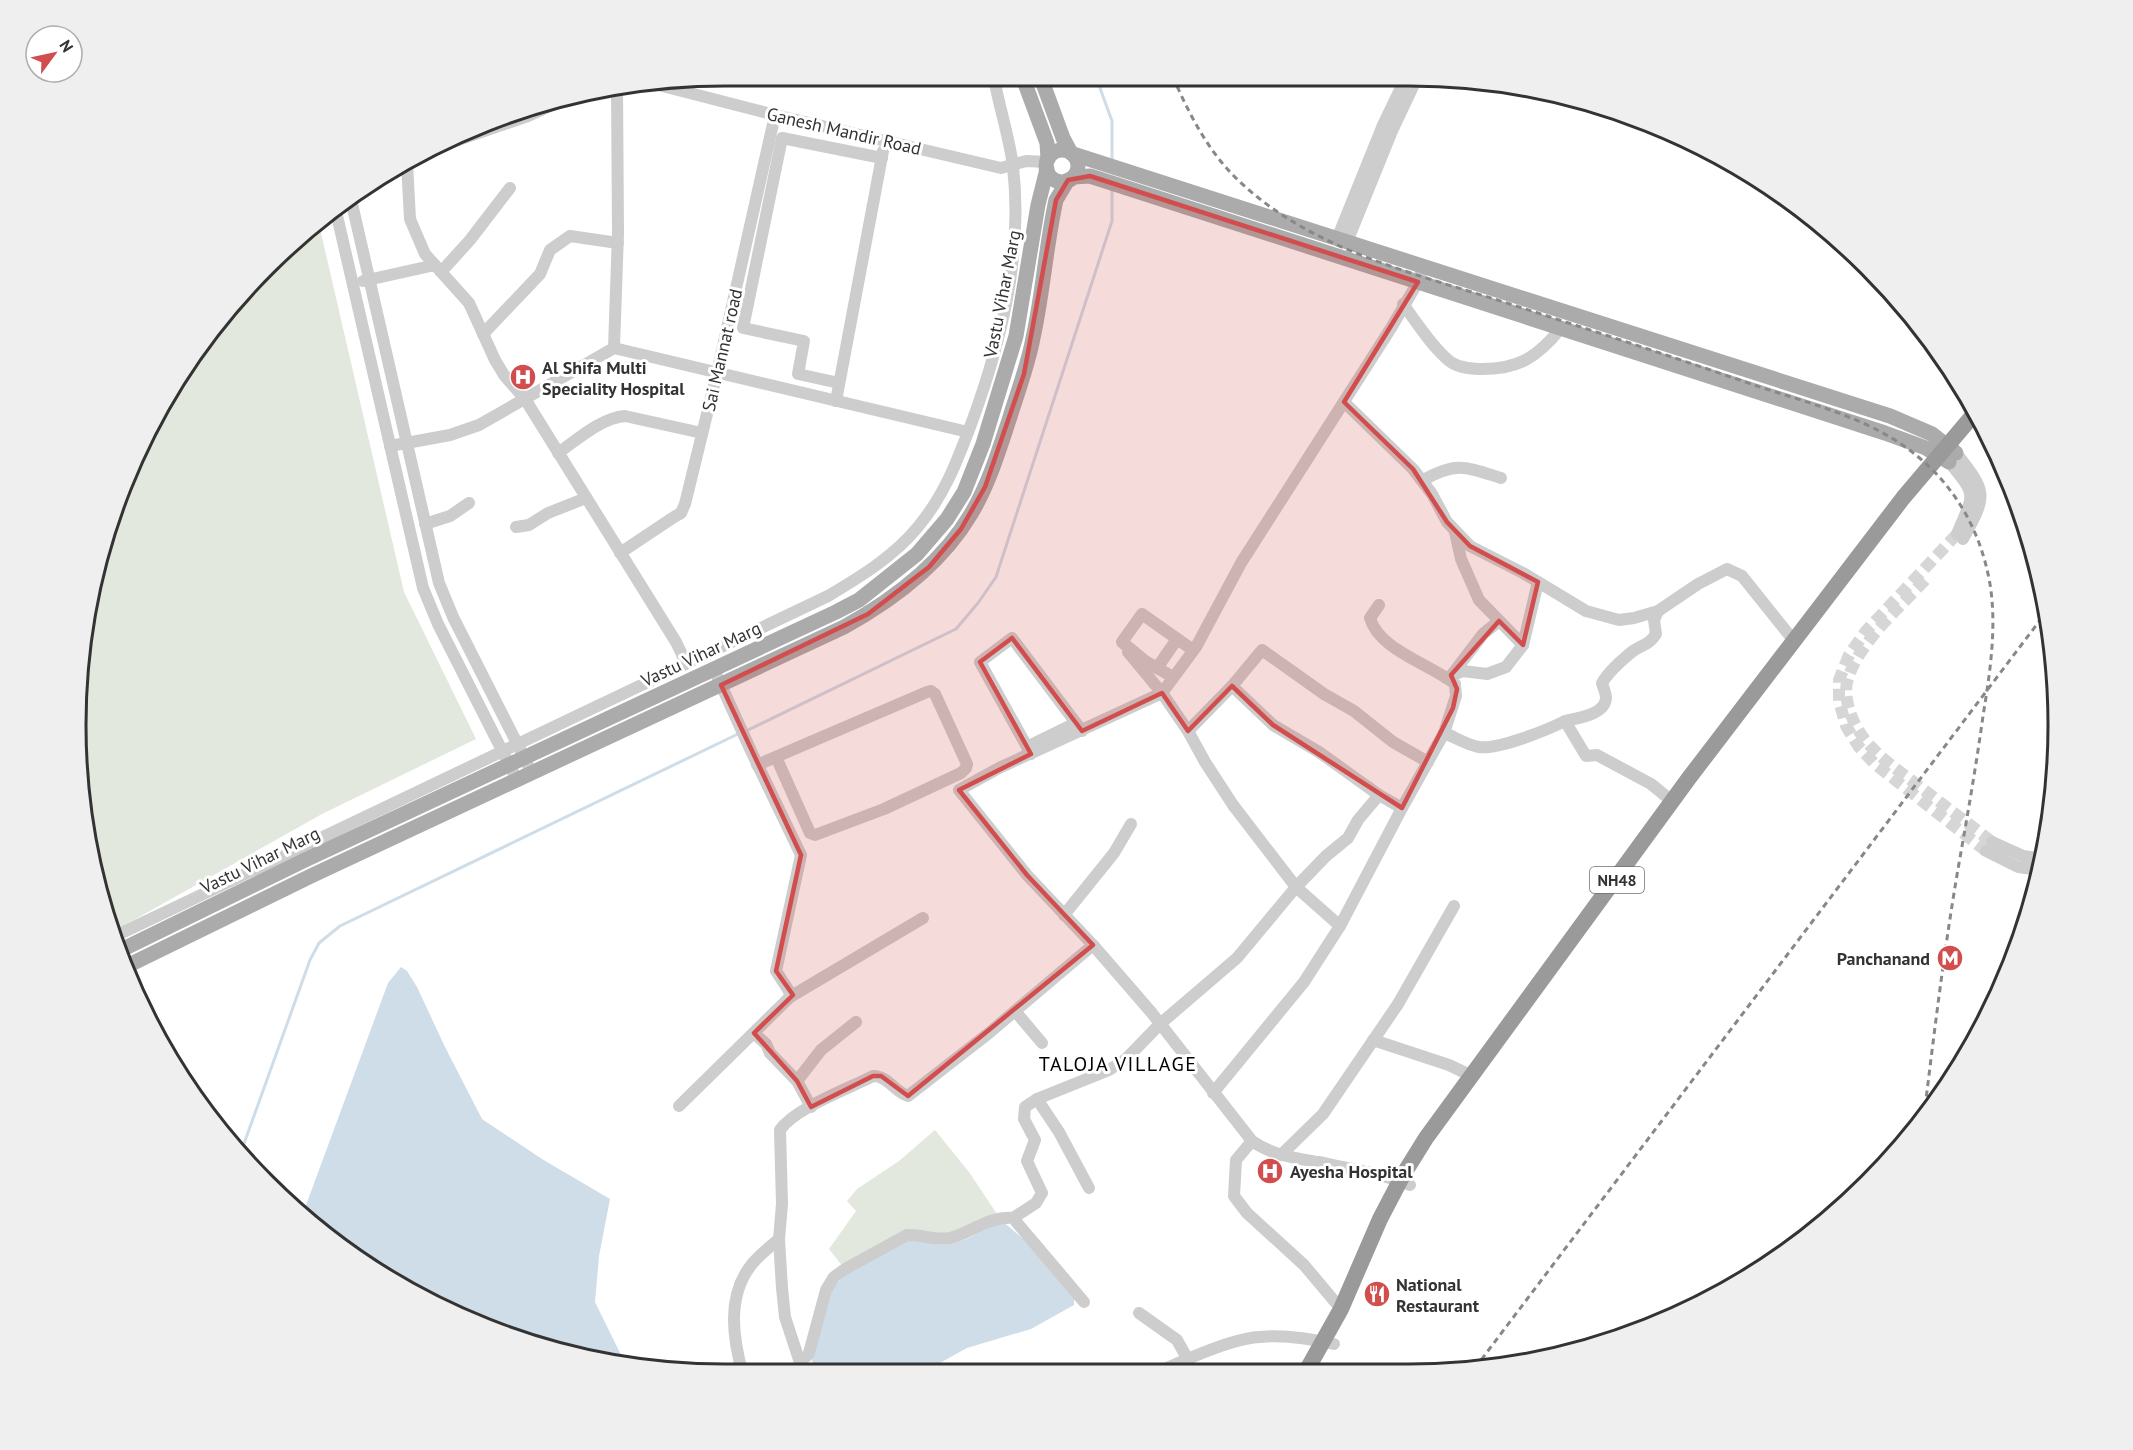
<svg xmlns="http://www.w3.org/2000/svg" width="2133" height="1450" viewBox="0 0 2133 1450" font-family="'PT Sans',sans-serif">
	<style>
		.green { fill: #e2e8dd }
		.water { fill: #cfdde8 }
		.lines { fill: none; stroke-linecap: round; stroke-linejoin: round }
		.stream { stroke: #cfdde8; stroke-width: 3 }
		.minor-tunnel { stroke: #d6d6d6; stroke-width: 12; stroke-dasharray: 12 6; stroke-linecap: butt }
		.minor { stroke: #cdcdcd; stroke-width: 12 }
		.major { stroke: #ababab; stroke-width: 15 }
		.highway { stroke: #9a9a9a; stroke-width: 16 }
		.rail { stroke: #888; stroke-width: 3; stroke-dasharray: 6 4.5; stroke-linecap: butt }
		.marked { fill: #d24d4d; fill-opacity: 0.2; stroke: #d24d4d; stroke-width: 4.5; stroke-linejoin: round }
		.labels { text-anchor: middle; dominant-baseline: central; stroke-width: 6; stroke-linejoin: round; paint-order: stroke }
		.shield { fill: #fff; stroke: #707070; stroke-width: 1.5 }
		.shield-label { font-size: 16px; font-weight: bold; fill: #333 }
		.street-label { font-size: 18px; fill: #333; stroke: #fff }
		.poi-label { font-size: 18px; font-weight: bold; fill: #333; stroke: #fff; text-anchor: start }
		.neighbourhood-label { font-size: 20px; letter-spacing: 1.5px; fill: #000; stroke: #fff }
		.rim { fill: none; stroke: #333; stroke-width: 3 }
	</style>
	<rect width="100%" height="100%" fill="#fff"/>
	<g class="green">
		<polygon points="318,220 404,592 476,739 322,814 109,934 88,852 76,682 88,598 124,477 210,329 296,237"/>
		<polygon points="935,1130 969,1172 1001,1220 967,1239 944,1245 906,1238 848,1273 829,1249 856,1211 847,1201 857,1189 899,1161"/>
	</g>
	<g class="water">
		<polygon points="401,967 407,971 417,987 445,1047 482,1119 542,1159 610,1199 599,1256 595,1302 626,1365 599,1363 437,1308 330,1241 302,1216 388,983"/>
		<polygon points="1001,1220 1027,1242 1074,1294 1074,1305 1031,1329 967,1348 918,1375 815,1375 811,1355 829,1290 848,1273 907,1238 944,1245 967,1239"/>
	</g>
	<g class="lines">
		<g class="stream">
			<polyline points="1096,77 1112,121 1112,162"/>
			<polyline points="746,731 956,629 978,603 996,577 1112,221 1112,187"/>
			<polyline points="241,1152 310,960 319,943 340,926 740,733"/>
		</g>
		<g class="minor-tunnel">
			<polyline points="1957,534 1866,631 1849,655 1839,680 1839,701 1846,726 1859,747 1875,764 1986,851"/>
			<path d="M 1925,580 C 1899,608 1857,644 1847,682 C 1843,701 1854,727 1866,741 C 1881,759 1900,772 1919,786 C 1943,805 1968,823 1992,842"/>
		</g>
		<g class="minor">
			<polyline points="643,81 775,115 1001,168 1026,161 1047,162"/>
			<polyline points="449,143 528,116 567,98"/>
			<polyline points="407,163 410,219 425,254 469,303 495,360 504,375 525,399 676,642 686,663"/>
			<polyline points="350,195 439,583 453,617 532,773"/>
			<polyline points="335,207 423,588 438,624 517,780"/>
			<polyline points="1337,239 1383,125 1407,75"/>
			<polyline points="1347,242 1392,131 1418,76"/>
			<polyline points="441,272 470,240 510,188"/>
			<polyline points="363,281 435,265"/>
			<path d="M 1403,304 C 1417,323 1430,344 1447,359 C 1455,367 1467,368 1478,369 C 1517,370 1537,358 1561,328"/>
			<polyline points="483,334 540,274 550,250 570,236 618,243"/>
			<polyline points="614,348 618,233 617,86"/>
			<polyline points="839,383 798,374 804,341 743,328 782,138 882,158"/>
			<polyline points="836,401 883,151"/>
			<polyline points="1344,402 1413,469 1432,494 1447,522 1470,546 1523,573 1586,611 1619,620 1634,618 1658,611 1698,584 1727,569 1742,576 1794,641"/>
			<polyline points="390,446 450,435 479,425 614,348 968,432"/>
			<path d="M 558,453 C 578,439 601,418 625,416 L 702,433"/>
			<path d="M 1956,453 C 1988,493 1987,495 1963,539"/>
			<path d="M 1949,462 C 1978,497 1974,493 1957,534"/>
			<path d="M 1422,481 C 1456,461 1466,467 1501,478"/>
			<polyline points="425,524 450,516 469,503"/>
			<polyline points="516,527 529,525 548,513 586,498"/>
			<polyline points="1455,532 1461,559 1479,600 1523,645"/>
			<polyline points="620,553 674,517 681,513 685,504 717,373 775,115"/>
			<polyline points="1157,668 1177,639"/>
			<polyline points="1451,676 1483,634 1499,621"/>
			<polyline points="1173,677 1145,661 1122,642 1142,614 1193,650"/>
			<polyline points="1446,678 1463,671 1487,674 1506,667 1523,645 1538,582"/>
			<polyline points="1232,686 1273,725 1319,752 1379,795 1402,808"/>
			<path d="M 1565,721 C 1577,718 1605,715 1606,698 C 1606,693 1603,687 1602,683 C 1608,673 1623,659 1633,651 C 1643,644 1649,645 1656,634 L 1654,620 L 1658,611"/>
			<polyline points="1188,731 1232,686 1262,650 1324,694 1354,711 1393,742 1428,762"/>
			<path d="M 1444,733 C 1455,737 1467,745 1479,747 C 1498,750 1547,730 1565,721 L 1586,756 L 1597,755 L 1651,784 L 1673,802"/>
			<polyline points="1027,747 1076,723"/>
			<polyline points="1031,754 980,662 1012,638 1082,731"/>
			<polyline points="757,765 927,692 931,691 935,694 967,764 966,768 961,773 884,809 815,835 810,833 776,757"/>
			<polyline points="1992,842 2023,856 2043,859"/>
			<polyline points="1986,851 2018,867 2040,870"/>
			<polyline points="1064,915 1114,853 1131,824"/>
			<polyline points="1340,926 1296,887 1326,856 1348,838 1358,820 1379,795"/>
			<path d="M 111,938 L 828,596 C 860,577 893,557 917,528 C 945,495 958,459 973,419 C 1002,339 1023,253 1013,167 C 1010,139 999,107 994,78"/>
			<polyline points="790,997 923,918"/>
			<polyline points="1015,1011 1042,1043"/>
			<polyline points="754,1033 766,1044 770,1053 797,1081 811,1107"/>
			<polyline points="1373,1040 1449,1065 1472,1076"/>
			<polyline points="797,1081 821,1050 856,1022"/>
			<path d="M 1213,1093 L 1304,982 L 1340,926 L 1402,808 L 1444,733 L 1456,696 L 1455,684 C 1430,664 1379,650 1370,618 L 1379,605"/>
			<polyline points="1037,1099 1059,1132 1089,1188"/>
			<polyline points="679,1106 790,997 789,991 776,971 801,855 751,751 717,676"/>
			<polyline points="1252,1141 1236,1160 1234,1196 1247,1213 1304,1265 1341,1309"/>
			<polyline points="1281,1155 1323,1114 1398,1004 1454,906"/>
			<path d="M 1410,1185 C 1384,1174 1347,1168 1318,1162 C 1294,1158 1272,1155 1252,1141 L 1151,1012 L 1093,945 L 1027,875 L 959,790 L 999,768 L 1162,693 L 1196,647 L 1241,563 L 1391,328 L 1418,282 L 1423,266"/>
			<polyline points="1013,1218 1036,1203 1042,1193 1027,1161 1035,1140 1024,1119 1025,1107 1037,1099 1109,1070 1126,1059 1160,1024 1237,958 1296,887 1233,805 1205,762 1188,731 1162,693 1128,652"/>
			<polyline points="1139,1313 1177,1340 1187,1358"/>
			<path d="M 799,1359 L 806,1357 L 809,1353 L 826,1290 L 834,1277 L 845,1269 L 907,1235 C 922,1234 934,1241 950,1238 C 973,1232 988,1216 1013,1218 L 1084,1302"/>
			<path d="M 743,1375 C 733,1339 726,1296 752,1264 C 759,1255 770,1247 779,1239"/>
			<path d="M 804,1375 L 785,1317 L 782,1288 L 779,1239 L 782,1204 L 780,1130 C 795,1108 848,1089 873,1076 C 888,1076 895,1092 908,1096 L 989,1033 L 1093,945"/>
			<path d="M 1151,1375 C 1179,1363 1207,1349 1237,1341 C 1268,1332 1304,1337 1334,1344"/>
		</g>
		<g class="major">
			<polyline points="1023,78 1047,143 1048,159"/>
			<polyline points="1041,78 1063,138 1071,153"/>
			<circle cx="1062" cy="166" r="16"/>
			<polyline points="1073,154 1890,416 1932,434 1956,453"/>
			<polyline points="1073,177 1090,176 1885,433 1926,448 1949,462"/>
			<polyline points="117,952 305,860 836,612 859,600 917,554 947,519 964,492 983,444 1016,336 1038,205 1047,169"/>
			<path d="M 125,967 L 313,875 L 844,627 C 893,600 942,563 971,514 C 989,484 999,450 1010,417 C 1018,391 1028,365 1033,338 C 1043,293 1046,245 1056,200 L 1068,180"/>
		</g>
		<polyline class="highway" points="1304,1375 1341,1309 1380,1219 1403,1175 1426,1138 1689,778 1903,498 1975,413"/>
		<g class="rail">
			<path d="M 1173,77 C 1189,114 1209,153 1239,181 C 1314,252 1418,274 1513,305 C 1594,331 1676,358 1757,386 C 1805,402 1858,415 1901,444 C 1950,477 1980,526 1990,584 C 1997,627 1990,673 1983,716 C 1976,767 1967,818 1958,869 C 1944,951 1934,1034 1924,1116"/>
			<polyline points="1475,1368 2047,611"/>
		</g>
	</g>
	<path class="marked" d="M 1090,176 L 1418,282 L 1344,402 L 1413,469 L 1447,522 L 1470,546 L 1538,582 L 1523,645 L 1499,621 L 1451,675 L 1457,689 L 1453,708 L 1402,808 L 1273,725 L 1232,686 L 1188,731 L 1162,693 L 1082,731 L 1012,638 L 980,662 L 1031,754 L 959,790 L 1027,875 L 1093,945 L 908,1096 L 881,1076 L 873,1076 L 811,1107 L 797,1081 L 754,1033 L 793,995 L 776,971 L 801,855 L 721,685 L 868,614 L 929,567 L 961,529 L 985,487 L 1024,374 L 1056,200 L 1068,180 Z"/>
	<defs>
		<symbol id="hospital-disc" viewBox="-11 -11 22 22"><circle r="9.5" fill="#d24d4d" stroke="#fff"/><path d="M-5-5h3v3.5h4V-5h3V5h-3V1.5h-4V5h-3Z" fill="#fff"/></symbol>
		<symbol id="metro-disc" viewBox="-11 -11 22 22"><circle r="9.5" fill="#d24d4d" stroke="#fff"/><path d="M-5.5 5V-5H-3L0 0L3-5H5.5V5H3V-.5L0 4L-3-.5V5Z" fill="#fff"/></symbol>
		<symbol id="restaurant-disc" viewBox="-11 -11 22 22"><circle r="9.5" fill="#d24d4d" stroke="#fff"/><path d="M-5-6h1v4h1v-4h1v4h1v-4h1v5L-1.5 .5V6h-2V.5L-5-1ZM5-6V6H3V1.5H1.5Q1.5-4 5-6Z" fill="#fff"/></symbol>
	</defs>
	<g fill-rule="evenodd">
		<use href="#hospital-disc" x="508" y="362" width="30" height="30"/>
		<use href="#metro-disc" x="1935" y="943" width="30" height="30"/>
		<use href="#hospital-disc" x="1255" y="1156" width="30" height="30"/>
		<use href="#restaurant-disc" x="1362" y="1279" width="30" height="30"/>
	</g>
	<g class="labels">
		<rect class="shield" x="1590" y="867" width="54" height="26" rx="4.5"/>
		<g class="shield-label">
			<text x="1617" y="880">NH48</text>
		</g>
		<g class="street-label">
			<text transform="translate(844 131) rotate(13)">Ganesh Mandir Road</text>
			<text transform="translate(1002 294) rotate(-79)">Vastu Vihar Marg</text>
			<text transform="translate(722 350) rotate(-77)">Sai Mannat road</text>
			<text transform="translate(701 654) rotate(-25)">Vastu Vihar Marg</text>
			<text transform="translate(260 860) rotate(-26)">Vastu Vihar Marg</text>
		</g>
		<g class="poi-label">
			<text x="542" y="367">Al Shifa Multi<tspan x="542" dy="21">Speciality Hospital</tspan></text>
			<text x="1930" y="958" text-anchor="end">Panchanand</text>
			<text x="1290" y="1171">Ayesha Hospital</text>
			<text x="1396" y="1284">National<tspan x="1396" dy="21">Restaurant</tspan></text>
		</g>
		<g class="neighbourhood-label">
			<text x="1118" y="1064">TALOJA VILLAGE</text>
		</g>
	</g>
	<path d="M0 0H2133V1450H0ZM725 86H1409A639 639 0 0 1 2048 725V725A639 639 0 0 1 1409 1364H725A639 639 0 0 1 86 725V725A639 639 0 0 1 725 86Z" fill="#efefef" fill-rule="evenodd"/>
	<path class="rim" d="M725 86H1409A639 639 0 0 1 2048 725V725A639 639 0 0 1 1409 1364H725A639 639 0 0 1 86 725V725A639 639 0 0 1 725 86Z"/>
	<g transform="translate(54 54) rotate(57)"><circle r="28" fill="#ffffff" stroke="#adadad" stroke-width="1.5"/>
	<path d="M0-4.5L10 22L0 15L-10 22Z" fill="#d24d4d"/>
	<text y="-9" font-size="16" font-weight="bold" text-anchor="middle" fill="#333333">N</text>
	</g>
</svg>
